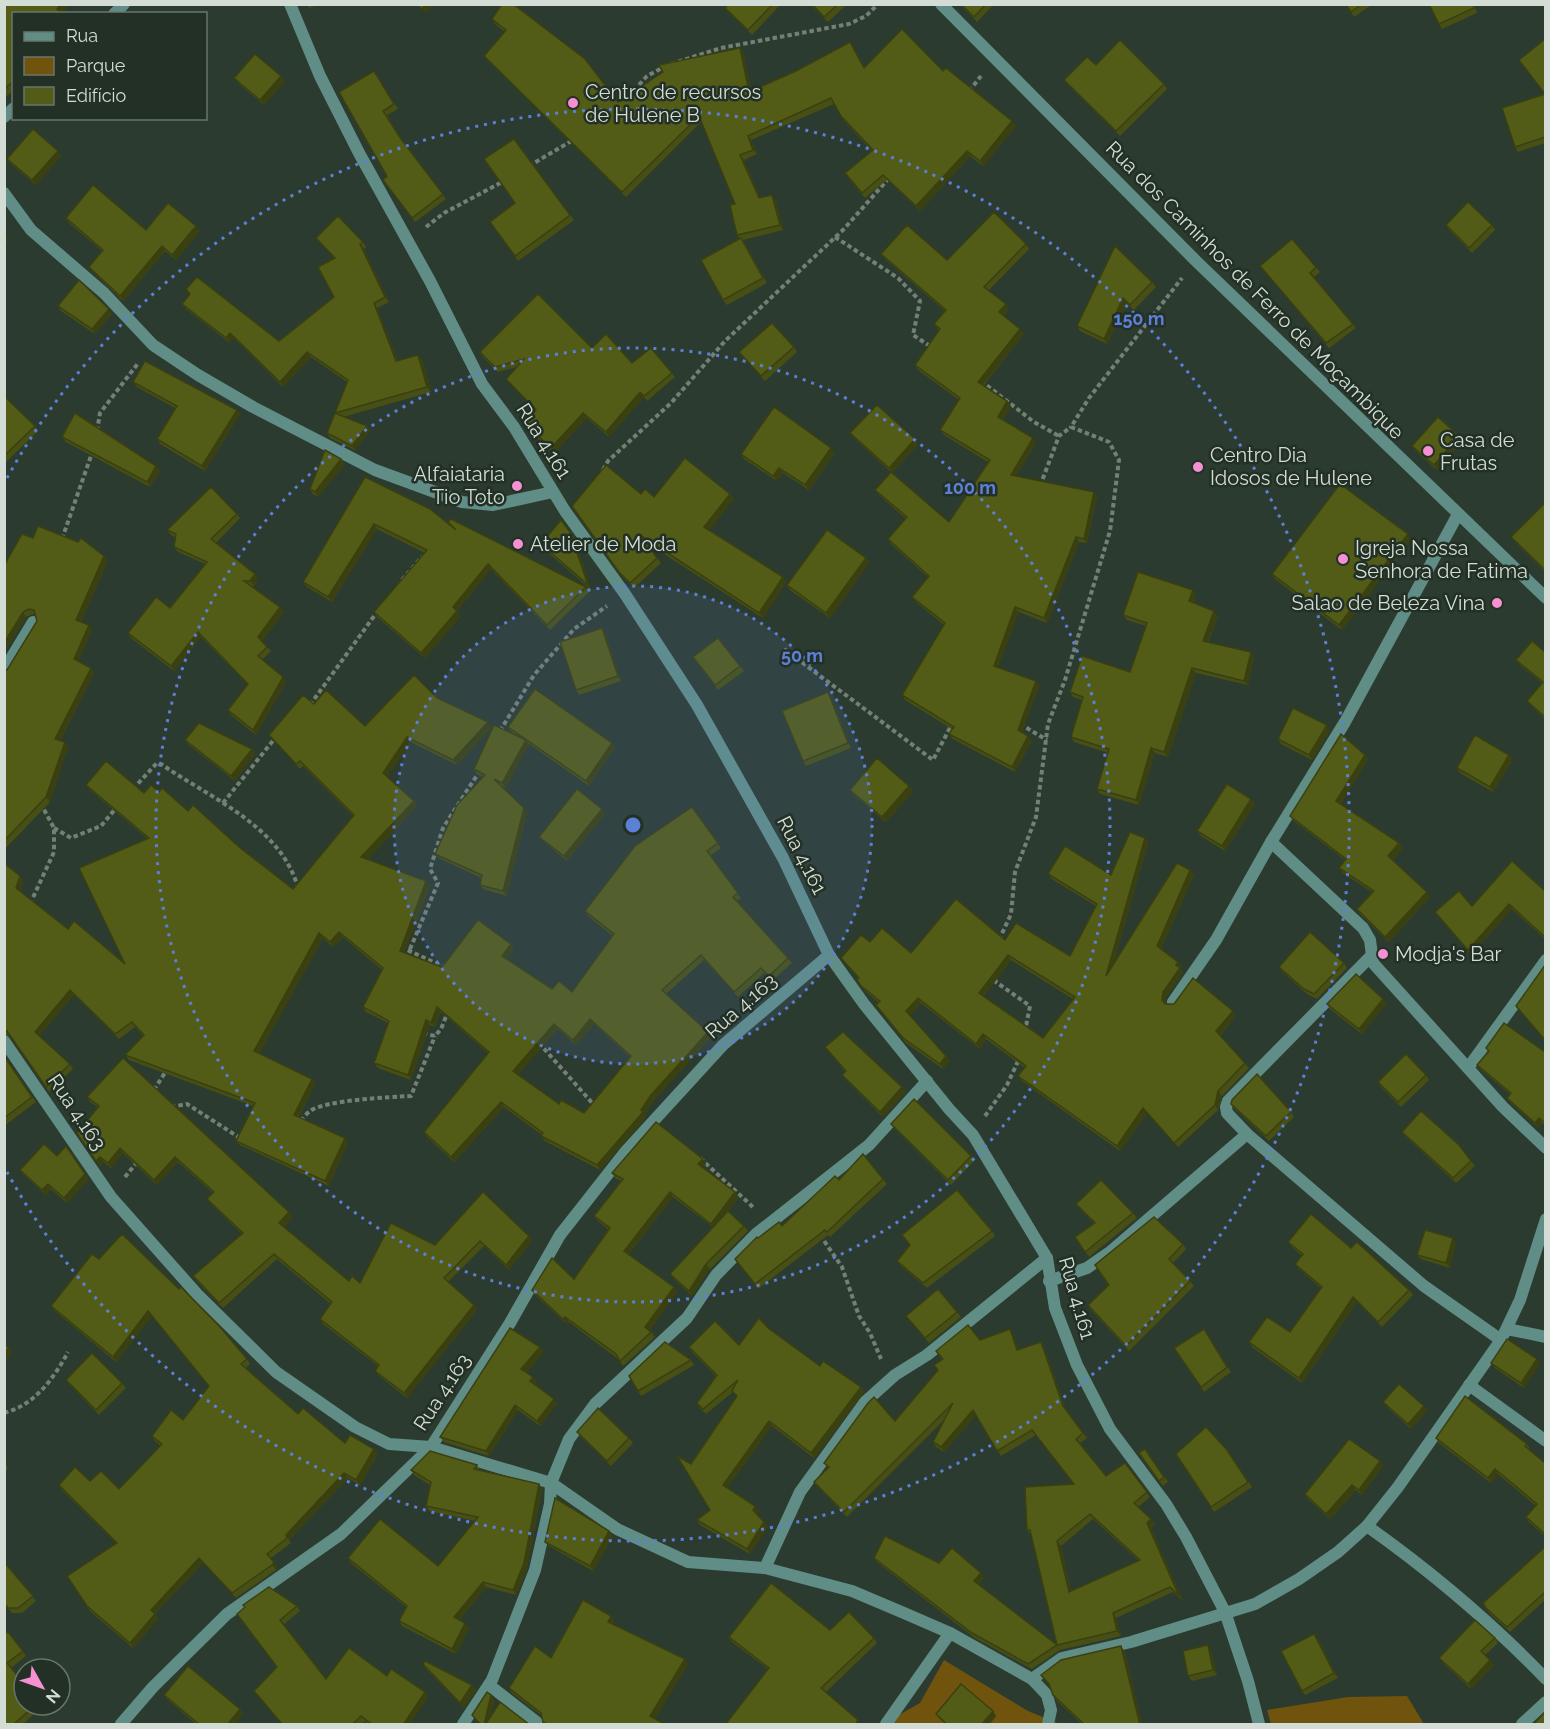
<svg xmlns="http://www.w3.org/2000/svg" width="1550" height="1729" viewBox="0 0 1550 1729" font-family="Raleway,sans-serif">
	<style>
		.green { fill: #70530d }
		.lines { fill: none; stroke-linecap: round; stroke-linejoin: round }
		.path { stroke: #738075; stroke-width: 4; stroke-dasharray: 4.5 3; stroke-linecap: butt }
		.minor { stroke: #608e87; stroke-width: 12 }
		.tertiary { stroke: #608e87; stroke-width: 12 }
		.wall { fill: #474f14; fill-rule: evenodd }
		.shaded-wall { fill: #3a4010 }
		.building { fill: #535c17; stroke: #3a4010; stroke-width: 1.5; fill-rule: evenodd }
		.ring { fill: none; stroke: #5d80d7; stroke-width: 3; stroke-dasharray: 3 6 }
		.poi-dot { fill: #f591d3; stroke: #223025; stroke-width: 2 }
		.labels { text-anchor: middle; dominant-baseline: central; stroke-width: 5; stroke-linejoin: round; paint-order: stroke }
		.poi-label { font-size: 20px; fill: #d4ddd5; stroke: #223025; text-anchor: start }
		.street-label { font-size: 20px; fill: #d4ddd5; stroke: #223025 }
		.centre { fill: #5d80d7; stroke: #223025; stroke-width: 3 }
		.ring-label { font-size: 18px; text-anchor: middle; font-weight: bold; fill: #5d80d7; stroke: #223025; stroke-width: 5; stroke-linejoin: round; paint-order: stroke }
	</style>
	<rect width="100%" height="100%" fill="#2c3b2f"/>
	<g class="green">
		<polygon points="944,1660 1028,1711 1060,1724 883,1724 920,1703"/>
		<polygon points="1407,1696 1424,1724 1271,1724 1267,1710 1348,1697"/>
	</g>
	<g class="lines">
		<g class="path">
			<polyline points="671,64 721,48 849,24 866,16 878,4"/>
			<polyline points="969,91 981,76"/>
			<polyline points="629,96 647,76 664,67"/>
			<polyline points="529,166 573,140"/>
			<polyline points="426,227 444,213 504,181"/>
			<polyline points="835,237 898,278 920,301 913,335 933,348"/>
			<polyline points="981,381 1034,422 1059,436"/>
			<polyline points="97,431 100,413 139,362"/>
			<polyline points="603,470 608,461 671,403 725,341 844,229 889,178"/>
			<polyline points="1040,486 1059,436 1071,427"/>
			<polyline points="62,539 92,453"/>
			<polyline points="402,580 423,556"/>
			<polyline points="784,649 933,760 952,724"/>
			<polyline points="310,705 377,612"/>
			<polyline points="1020,724 1047,740"/>
			<polyline points="500,731 534,675 574,629 607,606"/>
			<path d="M 133,789 L 157,763 L 161,764 C 210,798 281,826 298,888"/>
			<polyline points="223,803 276,737"/>
			<polyline points="54,828 71,838 101,826 116,808"/>
			<polyline points="30,904 54,852 54,828 42,806"/>
			<polyline points="999,940 1011,914 1015,872 1036,817 1048,724 1065,680 1110,531 1119,460 1109,442 1071,427 1089,398 1182,278"/>
			<polyline points="401,947 446,968"/>
			<polyline points="410,949 438,883 430,869 443,828 479,772"/>
			<polyline points="995,979 996,982 1030,1006 1025,1031"/>
			<polyline points="423,1033 435,1036 441,1029 447,1014"/>
			<polyline points="539,1043 594,1105"/>
			<polyline points="154,1090 166,1071"/>
			<polyline points="171,1107 187,1104 240,1138"/>
			<polyline points="985,1116 1007,1085 1019,1059"/>
			<path d="M 301,1121 C 303,1118 307,1113 310,1111 C 325,1100 391,1097 411,1096 L 435,1036"/>
			<polyline points="700,1158 754,1208"/>
			<polyline points="125,1177 137,1162"/>
			<polyline points="820,1235 842,1267 859,1316 870,1333 881,1359"/>
			<path d="M 4,1413 C 35,1405 54,1378 68,1352"/>
		</g>
		<g class="minor">
			<polyline points="290,4 320,76 359,153 430,281 482,384 514,427 565,511 625,594 697,705 783,858 829,955 864,1004 949,1109 973,1135 1047,1258 1055,1308 1077,1365 1110,1429 1166,1504 1186,1537 1225,1612 1248,1681 1259,1724"/>
			<polyline points="114,14 124,4"/>
			<polyline points="4,117 14,108"/>
			<polyline points="4,193 31,230 104,293 153,345 198,375 253,407 375,470 462,502 493,505 553,492"/>
			<polyline points="4,670 33,622"/>
			<polyline points="1271,842 1363,928 1370,940 1373,963 1503,1107 1546,1148"/>
			<polyline points="1372,955 1228,1101 1226,1107 1227,1113 1247,1134 1424,1286 1501,1340"/>
			<polyline points="1173,1002 1216,940 1271,842 1345,722 1457,516"/>
			<polyline points="4,1041 111,1197 197,1294 276,1372 355,1427 389,1444 431,1447 551,1483 617,1529 688,1562 765,1568 852,1591 904,1613 950,1633 1032,1679 1047,1695 1051,1710 1048,1724"/>
			<polyline points="1468,1068 1546,960"/>
			<polyline points="1049,1281 1087,1268 1110,1252 1247,1134"/>
			<polyline points="1507,1329 1546,1337"/>
			<polyline points="1469,1385 1546,1441"/>
			<path d="M 1367,1526 C 1432,1572 1490,1621 1546,1679"/>
			<polyline points="765,1568 800,1492 865,1402 895,1375 927,1355 1047,1258"/>
			<polyline points="1032,1679 1062,1658 1131,1642 1255,1604 1299,1579 1338,1552 1367,1526 1398,1487 1501,1340 1520,1300 1546,1219"/>
			<polyline points="489,1685 539,1724"/>
			<polyline points="121,1724 153,1687 227,1614 341,1534 431,1447 510,1323 560,1235 626,1151 723,1045 829,955"/>
			<polyline points="463,1724 492,1680 535,1570 550,1504 551,1483 569,1439 595,1404 687,1318 716,1275 756,1234 869,1145 927,1081"/>
			<polyline points="886,1724 950,1633"/>
			<polyline points="1522,1724 1546,1702"/>
		</g>
		<polyline class="tertiary" points="941,4 1196,261 1546,598"/>
	</g>
	<g class="wall">
		<polygon points="4,4 70,4 62,14 14,14 14,90 4,98"/>
		<polygon points="307,4 320,4 309,8"/>
		<polygon points="729,4 781,4 752,35 729,13 725,8"/>
		<polygon points="810,4 847,4 828,22"/>
		<polygon points="960,4 994,4 977,22"/>
		<polygon points="1346,4 1373,4 1354,17"/>
		<polygon points="1429,4 1474,4 1477,13 1442,29 1439,24"/>
		<polygon points="492,19 618,102 740,48 744,53 751,91 796,71 850,42 864,67 943,71 1016,126 983,166 970,156 920,211 887,180 865,198 848,178 845,173 872,151 844,121 834,104 751,140 757,154 744,160 760,198 776,200 783,230 743,240 767,283 727,305 723,300 740,239 737,235 735,204 701,122 626,197 488,61 484,56 505,32 495,24"/>
		<polygon points="1545,39 1545,143 1518,152 1515,147 1544,94"/>
		<polygon points="374,71 398,109 387,115 403,142 446,199 415,222 383,180 387,176"/>
		<polygon points="281,76 285,81 264,105 238,83 234,78"/>
		<polygon points="1064,80 1164,84 1167,89 1120,136 1068,85"/>
		<polygon points="514,139 574,220 518,261 490,222 515,203"/>
		<polygon points="61,156 36,185 11,164 7,159"/>
		<polygon points="66,218 146,230 200,231 176,260 165,251 123,301 93,272 89,267 102,251 69,223"/>
		<polygon points="1446,225 1492,225 1495,230 1472,253 1449,230"/>
		<polygon points="316,238 363,242 366,247 364,249 389,302 377,308 398,361 418,355 422,360 431,392 343,417 367,426 370,431 355,450 330,438 327,433 347,382 311,357 283,387 234,338 230,343 186,309 182,304 190,294 186,289 279,341 334,297 334,258"/>
		<polygon points="1026,244 1029,249 989,290 1009,309 1004,316 1024,334 983,386 1007,401 1011,406 1003,419 1036,443 1016,476 1094,492 1097,497 1087,543 1079,542 1047,623 1019,612 998,667 1039,686 1022,732 1032,741 1015,772 953,739 949,734 952,729 905,700 902,695 944,625 916,602 912,597 928,577 891,544 888,539 906,519 879,495 875,490 949,522 988,462 944,435 940,430 959,400 918,370 915,365 939,331 934,324 945,311 885,259 881,254 947,260"/>
		<polygon points="1260,266 1316,267 1320,272 1314,277 1356,328 1329,348"/>
		<polygon points="1152,282 1156,287 1134,310 1127,303 1107,344 1080,331 1077,326"/>
		<polygon points="58,306 109,309 112,314 95,334 61,311"/>
		<polygon points="794,347 797,352 765,381 739,352"/>
		<polygon points="592,348 632,363 672,373 675,377 647,401 644,397 609,437 587,418 554,453 527,428 524,423 535,410 510,384 506,379 517,367 498,372 483,357 480,352"/>
		<polygon points="133,382 237,410 240,414 205,471 160,444 157,439 175,408 137,387"/>
		<polygon points="4,396 35,426 38,431 4,464"/>
		<polygon points="850,433 918,444 892,473 854,438"/>
		<polygon points="62,437 156,466 160,471 150,487 66,442"/>
		<polygon points="1462,441 1437,470 1416,451 1412,446"/>
		<polygon points="835,453 809,490 783,473 777,481 744,459 741,454"/>
		<polygon points="345,464 318,497 313,494 310,489"/>
		<polygon points="365,477 451,526 448,522 586,587 589,592 550,630 491,569 457,611 461,616 425,658 377,617 374,612 425,553 377,529 332,602 307,587 303,582"/>
		<polygon points="641,494 654,497 730,494 734,499 709,530 783,577 786,582 763,618 644,541 661,563 634,588 623,577 572,506"/>
		<polygon points="1545,503 1545,572 1515,542 1511,537"/>
		<polygon points="237,514 240,518 216,543 258,579 254,586 251,586 284,612 262,641 271,651 262,660 286,682 256,735 231,715 228,710 248,685 201,637 174,671 131,638 128,633 170,608 205,564 178,552 174,547 175,537 171,535 167,530"/>
		<polygon points="574,537 591,590 544,549 541,544"/>
		<polygon points="33,538 108,561 81,622 92,630 78,662 94,673 60,741 68,747 50,802 4,850 4,670 7,670 37,621 35,615 33,614 26,617 4,653 4,566"/>
		<polygon points="1411,539 1342,630 1275,579 1272,574"/>
		<polygon points="866,558 869,563 830,618 790,590 787,585"/>
		<polygon points="1196,595 1194,603 1218,616 1208,643 1251,652 1254,657 1248,685 1196,673 1168,757 1155,753 1139,805 1100,794 1097,789 1108,753 1074,742 1071,737 1082,700 1073,697 1070,692 1130,672 1146,626 1127,620 1123,615"/>
		<polygon points="602,628 605,633 621,681 579,695 576,690"/>
		<polygon points="718,638 744,671 718,690 693,657"/>
		<polygon points="1545,652 1545,719 1531,706 1527,701 1542,683 1520,665 1516,660"/>
		<polygon points="828,692 831,697 851,748 806,766 803,761"/>
		<path d="M 437,698 L 492,727 L 457,765 L 411,742 L 387,776 L 414,801 L 417,806 L 367,860 L 430,886 L 404,953 L 442,967 L 511,944 L 514,949 L 507,959 L 552,989 L 572,992 L 613,936 L 588,916 L 585,911 L 692,807 L 721,848 L 710,856 L 741,898 L 737,901 L 792,963 L 772,981 L 764,973 L 738,997 L 704,960 L 666,994 L 711,1037 L 654,1100 L 645,1114 L 646,1117 L 600,1170 L 545,1141 L 541,1136 L 542,1135 L 504,1107 L 454,1162 L 427,1137 L 424,1132 L 488,1053 L 441,1012 L 435,1027 L 430,1025 L 411,1080 L 378,1068 L 374,1063 L 388,1023 L 366,1012 L 363,1007 L 382,970 L 343,937 L 333,947 L 323,938 L 259,1054 L 312,1079 L 315,1084 L 299,1117 L 348,1143 L 329,1186 L 240,1145 L 236,1141 L 253,1106 L 129,1060 L 125,1055 L 143,1036 L 135,1027 L 119,1039 L 74,995 L 39,1036 L 70,1064 L 73,1069 L 49,1092 L 10,1036 L 4,1034 L 4,863 L 20,876 L 23,881 L 20,891 L 68,929 L 125,964 L 148,839 L 90,790 L 86,785 L 144,793 L 159,792 L 188,811 L 239,847 L 293,889 L 353,816 L 303,766 L 300,769 L 269,735 L 314,704 L 365,726 ZM 594,1024 L 630,1057 L 584,1113 L 559,1104 L 518,1074 L 558,1029 L 576,1045 Z"/>
		<polygon points="508,727 612,743 615,748 589,786 529,744 506,788 501,786 527,813 507,896 483,889 480,885 481,878 439,858 435,854 483,777 477,774 474,769 515,735 511,732"/>
		<polygon points="1330,730 1312,760 1281,744 1278,739"/>
		<polygon points="185,740 252,749 255,754 235,781 189,745"/>
		<polygon points="1365,755 1368,759 1341,804 1399,843 1403,848 1393,860 1427,892 1430,897 1389,942 1360,914 1357,909 1372,892 1343,873 1339,868 1345,860 1294,821 1290,816"/>
		<polygon points="1509,755 1513,760 1493,792 1460,773 1457,768"/>
		<polygon points="909,786 913,791 886,822 854,795 850,790"/>
		<polygon points="1251,799 1255,804 1225,851 1201,836 1197,831"/>
		<polygon points="605,814 567,861 543,841 539,837"/>
		<path d="M 1145,838 L 1148,843 L 1114,962 L 1190,870 L 1194,875 L 1161,949 L 1182,967 L 1180,969 L 1183,973 L 1166,997 L 1165,1004 L 1236,1015 L 1220,1036 L 1249,1068 L 1222,1096 L 1218,1110 L 1178,1147 L 1147,1113 L 1120,1151 L 1022,1081 L 1018,1076 L 1025,1068 L 986,1039 L 980,1049 L 921,1003 L 910,1015 L 950,1061 L 943,1069 L 906,1043 L 879,1009 L 878,1002 L 865,991 L 857,980 L 858,978 L 841,958 L 870,942 L 911,953 L 1005,940 L 1070,956 L 1096,906 L 1052,879 L 1048,874 L 1111,875 ZM 1011,960 L 1073,999 L 1043,1038 L 984,996 Z"/>
		<polygon points="1545,891 1545,939 1512,909 1471,955 1435,912 1472,906"/>
		<polygon points="1344,963 1347,968 1317,999 1307,994 1283,972 1279,967"/>
		<polygon points="1383,999 1386,1004 1362,1034 1330,1009 1327,1004"/>
		<polygon points="825,1047 906,1092 883,1117 846,1080 842,1075 845,1072"/>
		<polygon points="1486,1048 1545,1052 1545,1125 1542,1123 1539,1128 1511,1103 1507,1098 1510,1094 1481,1070 1477,1065 1488,1051"/>
		<polygon points="4,1056 36,1102 4,1126"/>
		<polygon points="1426,1075 1429,1080 1401,1107 1381,1087 1378,1082"/>
		<polygon points="87,1097 289,1212 293,1217 284,1227 349,1281 360,1283 435,1245 529,1236 532,1241 509,1270 484,1246 448,1282 474,1305 477,1310 407,1398 378,1375 375,1371 378,1366 323,1324 320,1319 331,1304 277,1259 223,1308 203,1288 193,1276 242,1234 211,1204 207,1199 213,1193 178,1162 157,1185 123,1153 111,1168 104,1162 100,1166 98,1107 90,1102"/>
		<polygon points="1231,1104 1291,1112 1294,1117 1269,1141 1235,1109"/>
		<polygon points="891,1124 971,1156 974,1161 951,1185 895,1129"/>
		<polygon points="1402,1132 1459,1145 1475,1166 1456,1183 1406,1137"/>
		<polygon points="66,1146 89,1179 67,1203 51,1189 46,1195 24,1175 20,1170 57,1156"/>
		<polygon points="706,1164 703,1168 739,1197 728,1211 744,1226 748,1231 710,1269 692,1296 674,1279 670,1274 713,1227 673,1197 628,1255 674,1287 677,1292 650,1330 655,1337 623,1366 618,1359 569,1322 567,1324 535,1295 532,1290 574,1279 609,1230 598,1221 594,1216 621,1181 615,1178 612,1173"/>
		<polygon points="883,1179 887,1184 830,1237 828,1235 758,1289 735,1259 758,1238 782,1226 839,1180"/>
		<polygon points="1076,1204 1133,1213 1137,1218 1089,1257 1075,1237 1094,1223 1080,1209"/>
		<polygon points="992,1231 995,1236 927,1288 901,1266 897,1261"/>
		<polygon points="1288,1242 1351,1248 1409,1290 1413,1295 1382,1327 1357,1302 1302,1383 1252,1347 1249,1342 1290,1332 1321,1288 1299,1269 1295,1264 1302,1256 1292,1247"/>
		<polygon points="1456,1243 1450,1268 1421,1259 1417,1255"/>
		<polygon points="1183,1244 1186,1249 1173,1263 1190,1281 1194,1286 1129,1351 1091,1310 1088,1305"/>
		<polygon points="99,1259 247,1359 250,1364 246,1368 298,1414 345,1443 378,1454 360,1485 348,1478 289,1540 291,1543 271,1558 277,1567 276,1570 236,1598 203,1563 155,1614 158,1619 133,1648 90,1611 67,1576 116,1543 62,1490 59,1485 90,1481 119,1489 161,1446 155,1441 152,1436 183,1420 209,1386 152,1316 116,1362 55,1311 51,1306"/>
		<polygon points="957,1312 961,1317 929,1343 906,1316"/>
		<polygon points="768,1328 820,1366 861,1387 864,1392 814,1458 772,1426 727,1488 759,1511 757,1514 768,1527 750,1554 700,1525 697,1520 710,1510 691,1464 737,1397 733,1392 706,1414 700,1408 697,1403 716,1376 692,1352 689,1347 739,1345"/>
		<polygon points="1204,1329 1231,1372 1204,1392 1174,1348"/>
		<path d="M 1013,1334 L 1019,1350 L 1041,1342 L 1044,1347 L 1066,1410 L 1087,1438 L 1080,1443 L 1106,1476 L 1125,1463 L 1150,1497 L 1138,1507 L 1151,1519 L 1155,1524 L 1151,1528 L 1183,1601 L 1173,1592 L 1116,1618 L 1121,1636 L 1060,1650 L 1057,1645 L 1031,1535 L 1027,1530 L 1074,1484 L 1036,1435 L 1001,1456 L 976,1415 L 944,1452 L 936,1447 L 933,1442 L 944,1420 L 847,1517 L 818,1487 L 814,1482 L 828,1468 L 824,1463 L 895,1421 L 938,1370 L 942,1359 L 936,1351 L 980,1340 ZM 1093,1519 L 1139,1561 L 1071,1591 L 1061,1546 Z"/>
		<polygon points="544,1352 526,1373 533,1377 536,1382 535,1384 557,1404 540,1426 518,1410 489,1456 444,1442 440,1437"/>
		<polygon points="691,1360 694,1365 641,1396 638,1391"/>
		<polygon points="1491,1363 1540,1364 1524,1388 1495,1368"/>
		<polygon points="66,1380 122,1383 126,1388 99,1415 69,1384"/>
		<polygon points="1383,1402 1424,1406 1427,1411 1411,1429 1387,1407"/>
		<polygon points="577,1432 629,1438 633,1443 611,1466 581,1437"/>
		<polygon points="1436,1438 1527,1444 1530,1449 1529,1450 1545,1463 1545,1536 1529,1522 1526,1517 1536,1506 1498,1474 1491,1483 1439,1443"/>
		<polygon points="1145,1449 1168,1482 1163,1486 1139,1453"/>
		<polygon points="1227,1450 1252,1487 1214,1512 1176,1454"/>
		<polygon points="4,1459 8,1469 4,1471"/>
		<polygon points="477,1465 480,1471 539,1484 542,1489 527,1568 516,1595 486,1587 459,1620 469,1628 456,1654 402,1626 399,1621 406,1607 351,1563 348,1558 438,1566 475,1521 429,1511 426,1506 430,1485 414,1475 411,1470"/>
		<polygon points="1383,1466 1362,1495 1356,1490 1330,1519 1308,1499 1305,1494"/>
		<polygon points="613,1536 593,1571 549,1546 545,1542"/>
		<polygon points="1545,1547 1545,1600 1510,1632 1489,1613 1483,1603"/>
		<polygon points="874,1558 984,1578 978,1585 1057,1645 1060,1650 1032,1669 975,1638 878,1563"/>
		<polygon points="4,1562 36,1601 22,1613 12,1613 4,1604"/>
		<polygon points="297,1606 300,1611 283,1625 326,1679 387,1676 425,1692 428,1697 409,1725 369,1725 365,1721 361,1725 282,1725 254,1691 277,1667 245,1607"/>
		<polygon points="614,1621 612,1624 685,1659 688,1664 655,1719 666,1725 545,1725 543,1722 541,1715 512,1693 509,1688 551,1658"/>
		<polygon points="830,1630 874,1638 877,1643 826,1692 768,1669 732,1642 729,1637"/>
		<polygon points="8,1632 26,1656 11,1668 24,1705 42,1705 43,1706 22,1725 4,1725"/>
		<polygon points="1495,1638 1498,1643 1485,1655 1494,1665 1471,1689 1443,1663 1439,1658"/>
		<polygon points="1318,1639 1338,1678 1305,1695 1302,1691"/>
		<polygon points="1211,1650 1217,1675 1192,1681 1188,1676"/>
		<polygon points="1125,1652 1142,1725 1083,1725 1057,1701 1053,1695 1050,1686 1041,1675"/>
		<polygon points="423,1664 476,1690 464,1708 426,1669"/>
		<polygon points="164,1695 240,1709 243,1714 235,1725 197,1725 168,1700"/>
		<polygon points="993,1711 996,1716 989,1725 946,1725 939,1719 936,1714"/>
	</g>
	<g class="shaded-wall">
		<polygon points="61,4 70,4 62,14 61,14 57,9"/>
		<polygon points="426,4 434,4 426,14 422,9"/>
		<polygon points="740,48 744,53 752,97 749,92"/>
		<polygon points="281,76 285,81 264,105 260,100"/>
		<polygon points="1012,121 1016,126 983,166 980,161"/>
		<polygon points="748,136 751,140 757,154 753,150"/>
		<polygon points="58,151 61,156 36,185 32,180"/>
		<polygon points="967,151 970,156 920,211 916,206"/>
		<polygon points="740,155 744,160 762,203 759,198"/>
		<polygon points="772,195 776,200 783,230 780,225"/>
		<polygon points="196,226 200,231 176,260 172,255"/>
		<polygon points="5,235 9,240 4,245 4,236"/>
		<polygon points="360,244 364,249 389,302 385,297"/>
		<polygon points="162,246 165,251 123,301 120,296"/>
		<polygon points="1123,298 1127,303 1107,344 1104,339"/>
		<polygon points="374,303 377,308 400,366 396,361"/>
		<polygon points="1006,304 1009,309 1003,317 999,312"/>
		<polygon points="109,309 112,314 95,334 92,329"/>
		<polygon points="1020,329 1024,334 981,387 978,382"/>
		<polygon points="230,333 234,338 230,343 226,338"/>
		<polygon points="307,352 311,357 283,387 280,382"/>
		<polygon points="418,355 422,360 431,392 427,387"/>
		<polygon points="640,392 644,397 609,437 606,432"/>
		<polygon points="1007,401 1011,406 1001,422 998,417"/>
		<polygon points="237,410 240,414 205,471 202,466"/>
		<polygon points="583,413 587,418 554,453 551,448"/>
		<polygon points="367,426 370,431 355,450 352,446"/>
		<polygon points="1459,436 1462,441 1437,470 1434,465"/>
		<polygon points="1033,438 1036,443 1014,480 1011,475"/>
		<polygon points="915,439 918,444 892,473 889,468"/>
		<polygon points="831,448 835,453 809,490 805,485"/>
		<polygon points="341,459 345,464 318,497 315,492"/>
		<polygon points="156,466 160,471 150,487 147,482"/>
		<polygon points="779,468 783,473 777,481 773,476"/>
		<polygon points="1094,492 1097,497 1087,543 1084,539"/>
		<polygon points="730,494 734,499 708,532 704,527"/>
		<polygon points="374,524 377,529 332,602 328,597"/>
		<polygon points="570,532 574,537 591,590 588,585"/>
		<polygon points="1408,534 1411,539 1342,630 1339,625"/>
		<polygon points="1076,537 1079,542 1047,623 1044,618"/>
		<polygon points="104,556 108,561 80,625 76,620"/>
		<polygon points="866,558 869,563 830,618 826,613"/>
		<polygon points="488,564 491,569 456,612 453,607"/>
		<polygon points="255,574 258,579 254,586 250,581"/>
		<polygon points="783,577 786,582 763,618 759,613"/>
		<polygon points="1193,590 1196,595 1193,606 1189,601"/>
		<polygon points="280,607 284,612 261,642 258,637"/>
		<polygon points="1015,607 1019,612 997,671 994,666"/>
		<polygon points="457,611 461,616 425,658 421,653"/>
		<polygon points="1214,611 1218,616 1206,646 1203,641"/>
		<polygon points="23,612 26,617 4,653 4,643"/>
		<polygon points="89,625 92,630 77,664 74,659"/>
		<polygon points="602,628 605,633 621,681 618,676"/>
		<polygon points="198,632 201,637 174,671 171,666"/>
		<polygon points="1251,652 1254,657 1248,685 1244,681"/>
		<polygon points="91,668 94,673 58,744 55,739"/>
		<polygon points="1192,668 1196,673 1168,757 1164,752"/>
		<polygon points="283,677 286,682 256,735 253,730"/>
		<polygon points="1036,681 1039,686 1021,735 1018,730"/>
		<polygon points="828,692 831,697 851,748 848,743"/>
		<polygon points="488,722 492,727 457,765 453,760"/>
		<polygon points="1327,725 1330,730 1312,760 1309,755"/>
		<polygon points="1028,736 1032,741 1015,772 1012,767"/>
		<polygon points="407,737 411,742 387,777 383,773"/>
		<polygon points="526,740 529,745 506,788 502,783"/>
		<polygon points="65,742 68,747 50,802 46,797"/>
		<polygon points="612,743 615,748 589,786 586,781"/>
		<polygon points="1151,748 1155,753 1139,805 1136,800"/>
		<polygon points="252,749 255,754 235,781 231,776"/>
		<polygon points="1365,755 1368,759 1340,806 1336,801"/>
		<polygon points="1509,755 1513,760 1493,792 1490,787"/>
		<polygon points="909,786 913,791 886,822 882,817"/>
		<polygon points="1251,799 1255,804 1225,851 1222,846"/>
		<polygon points="414,801 417,806 365,862 361,857"/>
		<polygon points="524,808 527,813 507,896 503,891"/>
		<polygon points="602,809 605,814 567,861 564,856"/>
		<polygon points="1145,838 1148,843 1109,981 1106,976"/>
		<polygon points="1399,843 1403,848 1392,861 1388,856"/>
		<polygon points="1190,870 1194,875 1160,951 1157,946"/>
		<polygon points="20,876 23,881 20,893 16,888"/>
		<polygon points="426,881 430,886 403,956 400,951"/>
		<polygon points="1427,892 1430,897 1389,942 1385,937"/>
		<polygon points="1509,904 1512,909 1471,955 1468,950"/>
		<polygon points="339,932 343,937 333,947 330,942"/>
		<polygon points="319,933 323,938 258,1056 254,1051"/>
		<polygon points="511,944 514,949 506,961 502,956"/>
		<polygon points="1008,955 1011,960 983,998 979,993"/>
		<polygon points="1178,962 1182,967 1180,969 1183,973 1166,997 1165,1005 1162,1000 1163,992"/>
		<polygon points="70,990 74,995 38,1037 35,1032"/>
		<polygon points="918,998 921,1003 909,1016 906,1011"/>
		<polygon points="1383,999 1386,1004 1362,1034 1359,1029"/>
		<polygon points="437,1007 441,1012 435,1027 431,1023"/>
		<polygon points="1233,1011 1236,1015 1219,1036 1216,1031"/>
		<polygon points="590,1019 594,1024 576,1045 573,1040"/>
		<polygon points="426,1020 430,1025 411,1080 408,1075"/>
		<polygon points="554,1024 558,1029 517,1076 513,1071"/>
		<polygon points="708,1032 711,1037 654,1100 645,1114 646,1117 600,1170 597,1165 641,1110 651,1095"/>
		<polygon points="983,1034 986,1039 980,1049 976,1044"/>
		<polygon points="946,1056 950,1061 943,1069 940,1064"/>
		<polygon points="312,1079 315,1084 297,1120 294,1115"/>
		<polygon points="902,1087 906,1092 883,1117 880,1112"/>
		<polygon points="1218,1091 1222,1096 1218,1110 1215,1105"/>
		<polygon points="501,1102 504,1107 454,1162 451,1157"/>
		<polygon points="1143,1108 1147,1113 1120,1151 1117,1146"/>
		<polygon points="1539,1118 1542,1123 1539,1128 1535,1123"/>
		<polygon points="345,1138 348,1143 329,1186 325,1181"/>
		<polygon points="120,1148 123,1153 111,1168 108,1163"/>
		<polygon points="100,1157 104,1162 100,1166 96,1161"/>
		<polygon points="175,1157 178,1162 157,1185 154,1180"/>
		<polygon points="703,1159 706,1164 702,1169 698,1164"/>
		<polygon points="85,1174 89,1179 67,1203 64,1198"/>
		<polygon points="48,1184 51,1189 46,1195 42,1190"/>
		<polygon points="670,1192 673,1197 627,1256 624,1251"/>
		<polygon points="735,1192 739,1197 715,1229 711,1224"/>
		<polygon points="289,1212 293,1217 283,1228 279,1223"/>
		<polygon points="529,1236 532,1241 509,1270 506,1265"/>
		<polygon points="1453,1238 1456,1243 1450,1268 1446,1263"/>
		<polygon points="706,1264 710,1269 692,1296 689,1291"/>
		<polygon points="674,1287 677,1292 649,1332 645,1327"/>
		<polygon points="1353,1297 1357,1302 1302,1383 1299,1378"/>
		<polygon points="474,1305 477,1310 407,1398 404,1393"/>
		<polygon points="148,1311 152,1316 116,1362 113,1357"/>
		<polygon points="565,1317 569,1322 567,1324 563,1319"/>
		<polygon points="1010,1329 1013,1334 1021,1355 1017,1350"/>
		<polygon points="1041,1342 1044,1347 1066,1411 1063,1406"/>
		<polygon points="540,1347 544,1352 525,1374 521,1369"/>
		<polygon points="9,1348 12,1353 4,1362 4,1353"/>
		<polygon points="1537,1359 1540,1364 1524,1388 1521,1383"/>
		<polygon points="533,1377 536,1382 534,1386 530,1381"/>
		<polygon points="861,1387 864,1392 814,1458 811,1453"/>
		<polygon points="554,1399 557,1404 540,1426 537,1421"/>
		<polygon points="515,1405 518,1410 489,1456 486,1451"/>
		<polygon points="1424,1406 1427,1411 1411,1429 1408,1424"/>
		<polygon points="973,1410 977,1415 944,1452 941,1447"/>
		<polygon points="769,1421 772,1426 726,1490 723,1485"/>
		<polygon points="374,1449 378,1454 360,1485 356,1480"/>
		<polygon points="1380,1461 1383,1466 1362,1495 1359,1490"/>
		<polygon points="1495,1469 1498,1474 1491,1483 1488,1478"/>
		<polygon points="344,1473 348,1478 289,1540 286,1535"/>
		<polygon points="539,1484 542,1489 527,1568 516,1595 513,1590"/>
		<polygon points="1352,1485 1356,1490 1330,1519 1326,1514"/>
		<polygon points="755,1506 759,1511 756,1515 753,1510"/>
		<polygon points="1151,1519 1155,1524 1151,1528 1183,1601 1179,1596 1147,1523"/>
		<polygon points="764,1522 768,1527 750,1554 747,1549"/>
		<polygon points="609,1531 613,1536 593,1571 590,1566"/>
		<polygon points="1057,1541 1061,1546 1072,1597 1069,1592"/>
		<polygon points="199,1558 203,1563 155,1614 158,1619 133,1648 130,1643 151,1610"/>
		<polygon points="274,1562 277,1567 276,1570 272,1565"/>
		<polygon points="981,1573 984,1578 977,1586 974,1581"/>
		<polygon points="483,1582 486,1587 457,1622 454,1617"/>
		<polygon points="1113,1613 1116,1618 1121,1636 1117,1631"/>
		<polygon points="611,1616 614,1621 611,1627 608,1622"/>
		<polygon points="465,1623 469,1628 456,1654 452,1649"/>
		<polygon points="1314,1634 1318,1639 1338,1678 1334,1673"/>
		<polygon points="1208,1645 1211,1650 1217,1675 1213,1670"/>
		<polygon points="1121,1646 1125,1652 1142,1725 1140,1725"/>
		<polygon points="685,1659 688,1664 654,1721 650,1716"/>
		<polygon points="1490,1660 1494,1665 1471,1689 1468,1684"/>
		<polygon points="472,1685 476,1690 464,1708 460,1703"/>
		<polygon points="425,1692 428,1697 409,1725 403,1725"/>
		<polygon points="491,1695 495,1700 488,1725 484,1725"/>
		<polygon points="240,1709 243,1714 235,1725 227,1725"/>
		<polygon points="993,1711 996,1716 989,1725 981,1725"/>
		<polygon points="858,1720 862,1725 855,1725"/>
	</g>
	<g class="building">
		<polygon points="4,4 61,4 57,9 61,14 14,14 14,81 4,89"/>
		<polygon points="417,4 426,4 422,9"/>
		<polygon points="502,4 513,4 585,59 618,102 663,72 659,65 740,48 749,92 796,71 850,42 864,68 902,29 943,71 946,68 1012,121 980,161 967,151 916,206 883,175 862,193 845,173 873,150 841,116 831,98 748,136 753,150 740,155 759,198 772,195 780,225 737,235 730,205 735,204 699,116 622,192 484,56 506,30 492,19"/>
		<polygon points="729,4 773,4 748,30 725,8"/>
		<polygon points="812,4 838,4 824,17"/>
		<polygon points="961,4 986,4 974,17"/>
		<polygon points="1346,4 1362,4 1351,12"/>
		<polygon points="1429,4 1472,4 1474,8 1439,24"/>
		<polygon points="1545,39 1545,137 1515,147 1502,108 1545,94 1519,60"/>
		<polygon points="1120,40 1164,84 1116,131 1064,80 1087,57 1096,65"/>
		<polygon points="255,54 281,76 260,100 234,78"/>
		<polygon points="374,71 394,104 383,111 401,139 443,194 412,218 383,180 387,176 339,92"/>
		<polygon points="33,129 58,151 32,180 7,159"/>
		<polygon points="514,139 570,215 515,256 490,222 515,203 484,159"/>
		<polygon points="93,185 146,230 168,203 196,226 172,255 162,246 120,296 89,267 103,250 66,218"/>
		<polygon points="1468,202 1492,225 1469,248 1446,225"/>
		<polygon points="994,212 1026,244 984,287 1006,304 999,312 1020,329 978,382 1007,401 998,417 1033,438 1011,475 1094,492 1084,539 1076,537 1044,618 1015,607 994,666 1036,681 1018,730 1028,736 1012,767 949,734 954,727 902,695 945,623 912,597 929,576 888,539 907,517 875,490 891,472 949,522 990,460 940,430 960,398 915,365 940,329 934,324 946,310 881,254 907,225 947,260"/>
		<polygon points="338,216 363,242 360,244 385,297 374,303 396,361 418,355 427,387 335,413 348,380 307,352 280,382 230,333 226,338 182,304 190,294 186,289 197,277 279,341 334,297 318,267 335,258 316,238"/>
		<polygon points="741,238 763,278 723,300 701,260"/>
		<polygon points="1292,239 1316,267 1310,273 1353,324 1326,343 1260,266"/>
		<polygon points="1115,246 1152,282 1130,305 1123,298 1104,339 1077,326"/>
		<polygon points="79,280 109,309 92,329 58,306"/>
		<polygon points="538,294 592,348 606,334 632,363 651,348 672,373 644,396 640,392 606,432 583,413 551,448 524,423 536,410 506,379 524,359 495,367 480,352"/>
		<polygon points="772,323 794,347 761,376 739,352"/>
		<polygon points="145,361 237,410 202,466 157,439 177,406 133,382"/>
		<polygon points="4,396 35,426 4,456"/>
		<polygon points="877,405 915,439 889,468 850,433"/>
		<polygon points="774,407 831,448 805,485 779,468 773,476 741,454"/>
		<polygon points="75,413 156,466 147,482 62,437"/>
		<polygon points="335,413 367,426 352,446 327,433"/>
		<polygon points="1438,417 1459,436 1434,465 1412,446"/>
		<polygon points="325,450 341,459 315,492 310,489"/>
		<polygon points="685,458 730,494 704,527 783,577 759,613 640,535 657,558 630,583 619,572 572,506 606,465 641,494 645,489 654,497"/>
		<polygon points="365,477 430,509 456,530 448,522 451,519 586,587 547,625 488,564 453,607 457,611 421,653 374,612 427,550 374,524 328,597 303,582"/>
		<polygon points="1340,484 1408,534 1339,625 1272,574"/>
		<polygon points="211,487 237,514 211,539 255,574 250,581 244,581 280,607 258,637 267,647 258,656 283,677 253,730 228,710 248,684 198,632 171,666 128,633 156,597 170,608 207,562 174,547 176,534 167,530"/>
		<polygon points="1545,503 1545,570 1511,537"/>
		<polygon points="561,520 570,532 588,585 541,544"/>
		<polygon points="38,526 78,542 81,538 104,556 76,620 89,625 74,659 91,668 55,739 65,742 46,797 4,841 4,670 7,670 37,621 34,610 29,609 23,612 4,643 4,566 22,534 33,538"/>
		<polygon points="827,530 866,558 826,613 787,585"/>
		<polygon points="1138,572 1193,590 1189,601 1214,611 1203,641 1251,652 1244,681 1192,668 1164,752 1151,748 1136,800 1097,789 1109,749 1071,737 1083,697 1070,692 1082,656 1130,672 1147,623 1123,615"/>
		<polygon points="602,628 618,676 576,690 560,642"/>
		<polygon points="718,638 740,666 715,685 693,657"/>
		<polygon points="1532,641 1545,652 1545,717 1527,701 1543,682 1516,660"/>
		<path d="M 414,675 L 437,698 L 488,722 L 453,760 L 407,737 L 383,773 L 414,801 L 361,857 L 426,881 L 400,951 L 442,967 L 478,920 L 511,944 L 502,956 L 552,989 L 559,981 L 572,992 L 614,934 L 585,911 L 635,846 L 692,807 L 718,843 L 707,851 L 738,893 L 733,897 L 788,958 L 769,976 L 761,968 L 734,992 L 701,955 L 662,990 L 708,1032 L 651,1095 L 641,1110 L 643,1112 L 597,1165 L 541,1136 L 543,1133 L 501,1102 L 451,1157 L 424,1132 L 489,1052 L 437,1007 L 431,1023 L 426,1020 L 408,1075 L 374,1063 L 389,1021 L 363,1007 L 383,968 L 339,932 L 330,942 L 319,933 L 254,1051 L 312,1079 L 294,1115 L 345,1138 L 325,1181 L 236,1141 L 255,1103 L 125,1055 L 144,1035 L 132,1022 L 115,1034 L 70,990 L 35,1032 L 70,1064 L 46,1087 L 7,1031 L 4,1030 L 4,863 L 20,876 L 16,888 L 68,929 L 74,921 L 125,964 L 79,868 L 149,838 L 86,785 L 106,761 L 144,793 L 151,785 L 159,792 L 162,788 L 188,811 L 193,805 L 239,847 L 293,889 L 354,815 L 300,761 L 296,764 L 269,735 L 303,695 L 314,704 L 326,690 L 365,726 ZM 590,1019 L 631,1056 L 584,1113 L 561,1100 L 559,1104 L 513,1071 L 554,1024 L 573,1040 Z"/>
		<polygon points="535,689 612,743 586,781 508,727"/>
		<polygon points="828,692 848,743 803,761 782,711"/>
		<polygon points="1293,708 1327,725 1309,755 1278,739"/>
		<polygon points="199,723 252,749 231,776 185,740"/>
		<polygon points="494,725 526,740 502,783 494,779 524,808 503,891 480,885 482,875 435,854 457,805 485,775 474,769"/>
		<polygon points="1341,734 1365,755 1336,801 1399,843 1388,856 1427,892 1385,937 1357,909 1374,891 1339,868 1346,859 1290,816"/>
		<polygon points="1475,735 1509,755 1490,787 1457,768"/>
		<polygon points="877,758 909,786 882,817 850,790"/>
		<polygon points="1227,784 1251,799 1222,846 1197,831"/>
		<polygon points="577,789 602,809 564,856 539,837"/>
		<path d="M 1130,832 L 1145,838 L 1106,976 L 1177,863 L 1190,870 L 1157,946 L 1178,962 L 1176,965 L 1180,968 L 1163,992 L 1162,1000 L 1165,1004 L 1174,1004 L 1193,978 L 1233,1011 L 1216,1031 L 1245,1063 L 1218,1091 L 1215,1105 L 1174,1143 L 1143,1108 L 1117,1146 L 1018,1076 L 1026,1066 L 983,1034 L 976,1044 L 918,998 L 906,1011 L 946,1056 L 940,1064 L 903,1038 L 876,1005 L 880,1001 L 861,986 L 857,980 L 859,978 L 841,958 L 861,935 L 870,942 L 882,928 L 911,953 L 956,899 L 1005,940 L 1016,923 L 1070,956 L 1097,904 L 1048,874 L 1065,846 L 1111,875 ZM 1008,955 L 1075,997 L 1043,1038 L 979,993 Z"/>
		<polygon points="1512,861 1545,891 1545,937 1509,904 1468,950 1435,912 1459,891 1472,906"/>
		<polygon points="1310,932 1344,963 1314,994 1304,989 1279,967"/>
		<polygon points="1545,965 1545,1040 1516,1006"/>
		<polygon points="1356,974 1383,999 1359,1029 1327,1004"/>
		<polygon points="1504,1023 1545,1052 1545,1123 1539,1118 1535,1123 1507,1098 1511,1093 1477,1065 1489,1051 1486,1048"/>
		<polygon points="843,1032 902,1087 880,1112 842,1075 846,1071 825,1047"/>
		<polygon points="1406,1054 1426,1075 1398,1102 1378,1082"/>
		<polygon points="4,1056 32,1097 4,1118"/>
		<polygon points="123,1058 289,1212 279,1223 349,1281 352,1276 360,1283 391,1223 435,1245 483,1192 529,1236 506,1265 480,1241 444,1278 474,1305 404,1393 375,1371 379,1365 320,1319 332,1302 274,1254 219,1303 200,1283 193,1276 243,1233 207,1199 214,1192 175,1157 154,1180 120,1148 108,1163 100,1157 96,1161 77,1133 99,1106 87,1097"/>
		<polygon points="1257,1074 1291,1112 1266,1136 1231,1104 1232,1100"/>
		<polygon points="914,1099 971,1156 948,1180 891,1124"/>
		<polygon points="1421,1111 1459,1145 1471,1161 1453,1178 1402,1132"/>
		<polygon points="656,1122 703,1159 698,1164 735,1192 711,1224 670,1192 624,1251 674,1287 645,1327 651,1332 620,1361 616,1354 565,1317 563,1319 532,1290 552,1258 574,1279 610,1228 594,1216 623,1179 612,1173"/>
		<polygon points="44,1144 57,1156 66,1146 85,1174 64,1198 48,1184 42,1190 20,1170"/>
		<polygon points="863,1154 883,1179 827,1232 825,1230 755,1284 735,1259 757,1237 758,1238 779,1222 782,1226 835,1176 839,1180"/>
		<polygon points="1101,1180 1133,1213 1085,1252 1075,1237 1095,1223 1076,1204"/>
		<polygon points="957,1190 992,1231 923,1283 897,1261 910,1245 902,1235"/>
		<polygon points="728,1211 744,1226 706,1264 689,1291 670,1274"/>
		<polygon points="1311,1214 1351,1248 1357,1242 1409,1290 1378,1322 1353,1297 1299,1378 1249,1342 1267,1317 1290,1332 1322,1287 1295,1264 1303,1254 1288,1242"/>
		<polygon points="1154,1217 1183,1244 1169,1259 1190,1281 1126,1346 1088,1305 1109,1285 1095,1265"/>
		<polygon points="1425,1230 1453,1238 1446,1263 1417,1255"/>
		<polygon points="122,1234 179,1289 181,1287 220,1327 247,1359 241,1364 298,1414 303,1408 345,1443 350,1435 374,1449 356,1480 344,1473 286,1535 287,1538 267,1554 274,1562 272,1565 232,1593 199,1558 151,1610 155,1614 130,1643 87,1606 67,1576 117,1543 59,1485 75,1467 90,1481 101,1471 119,1489 162,1444 152,1436 171,1410 183,1420 209,1386 148,1311 113,1357 51,1306 92,1254 99,1259"/>
		<polygon points="938,1289 957,1312 925,1338 906,1316"/>
		<polygon points="759,1318 768,1328 820,1366 823,1361 861,1387 811,1453 769,1421 723,1485 755,1506 753,1510 764,1522 747,1549 697,1520 710,1510 677,1456 691,1464 737,1396 732,1391 738,1380 703,1409 697,1403 717,1375 689,1347 715,1321 739,1345"/>
		<path d="M 968,1325 L 980,1340 L 1010,1329 L 1017,1350 L 1041,1342 L 1063,1406 L 1083,1433 L 1076,1439 L 1106,1476 L 1125,1463 L 1147,1492 L 1134,1503 L 1151,1519 L 1147,1523 L 1179,1596 L 1170,1587 L 1113,1613 L 1117,1631 L 1057,1645 L 1030,1530 L 1027,1530 L 1025,1487 L 1074,1484 L 1032,1430 L 997,1451 L 973,1410 L 941,1447 L 933,1442 L 953,1403 L 844,1512 L 814,1482 L 829,1467 L 824,1463 L 868,1403 L 874,1397 L 895,1421 L 938,1370 L 934,1365 L 943,1359 L 936,1351 ZM 1090,1514 L 1140,1560 L 1069,1592 L 1057,1541 Z"/>
		<polygon points="510,1328 540,1347 521,1369 533,1377 530,1381 554,1399 537,1421 515,1405 486,1451 440,1437"/>
		<polygon points="1204,1329 1227,1367 1201,1387 1174,1348"/>
		<polygon points="1507,1339 1537,1359 1521,1383 1491,1363"/>
		<polygon points="665,1342 691,1360 638,1391 629,1376"/>
		<polygon points="4,1344 9,1348 4,1353"/>
		<polygon points="92,1353 122,1383 96,1410 66,1380"/>
		<polygon points="1399,1384 1424,1406 1408,1424 1383,1402"/>
		<polygon points="1465,1396 1527,1444 1525,1446 1545,1463 1545,1534 1526,1517 1537,1504 1495,1469 1488,1478 1436,1438"/>
		<polygon points="598,1408 629,1438 607,1461 577,1432"/>
		<polygon points="1206,1427 1227,1450 1248,1482 1211,1507 1176,1454"/>
		<polygon points="1349,1439 1380,1461 1359,1490 1352,1485 1326,1514 1305,1494"/>
		<polygon points="1145,1449 1164,1477 1159,1481 1139,1453"/>
		<polygon points="430,1451 477,1465 474,1469 539,1484 524,1563 513,1590 483,1582 454,1617 465,1623 452,1649 399,1621 407,1606 348,1558 380,1519 438,1566 478,1517 426,1506 431,1482 411,1470"/>
		<polygon points="555,1498 609,1531 590,1566 545,1542"/>
		<polygon points="885,1536 939,1563 952,1548 981,1573 974,1581 1057,1645 1028,1664 972,1633 874,1558"/>
		<polygon points="1545,1547 1545,1592 1507,1627 1486,1608 1483,1603"/>
		<polygon points="4,1562 33,1596 18,1608 8,1608 4,1603"/>
		<polygon points="771,1583 830,1630 849,1612 874,1638 821,1688 858,1720 855,1725 725,1725 769,1668 729,1637"/>
		<polygon points="269,1587 297,1606 280,1620 326,1679 349,1648 387,1676 391,1669 425,1692 403,1725 373,1725 361,1716 352,1725 283,1725 254,1691 277,1667 237,1614 245,1607 243,1605"/>
		<polygon points="583,1600 611,1616 608,1622 685,1659 650,1716 666,1725 548,1725 543,1722 541,1713 509,1688 535,1646 551,1658"/>
		<polygon points="1475,1620 1495,1638 1481,1651 1490,1660 1468,1684 1439,1658"/>
		<polygon points="8,1632 23,1651 7,1663 24,1684 24,1705 35,1705 13,1725 4,1725 4,1634"/>
		<polygon points="1314,1634 1334,1673 1302,1691 1281,1651"/>
		<polygon points="1208,1645 1213,1670 1188,1676 1183,1651"/>
		<polygon points="1121,1646 1140,1725 1085,1725 1053,1695 1049,1684 1041,1675 1061,1660"/>
		<polygon points="425,1661 472,1685 460,1703 423,1664"/>
		<polygon points="188,1666 240,1709 227,1725 200,1725 164,1695"/>
		<polygon points="961,1684 993,1711 981,1725 948,1725 936,1714"/>
		<polygon points="487,1692 491,1695 484,1725 481,1725 472,1715"/>
		<polygon points="500,1702 530,1725 485,1725"/>
		<polygon points="1545,1712 1545,1725 1533,1725"/>
	</g>
	<circle cx="633" cy="825" r="239" fill="#5d80d7" fill-opacity=".12"/>
	<g class="ring">
		<circle cx="633" cy="825" r="239"/>
		<circle cx="633" cy="825" r="477"/>
		<path d="M7 478A716 716 0 1 1 7 1172"/>
	</g>
	<g class="poi-dot">
		<circle cx="573" cy="103" r="6"/>
		<circle cx="1428" cy="451" r="6"/>
		<circle cx="1198" cy="467" r="6"/>
		<circle cx="517" cy="486" r="6"/>
		<circle cx="518" cy="544" r="6"/>
		<circle cx="1343" cy="559" r="6"/>
		<circle cx="1497" cy="603" r="6"/>
		<circle cx="1383" cy="954" r="6"/>
	</g>
	<g class="labels">
		<g class="poi-label">
			<text x="585" y="92">Centro de recursos<tspan x="585" dy="23">de Hulene B</tspan></text>
			<text x="1440" y="440">Casa de<tspan x="1440" dy="23">Frutas</tspan></text>
			<text x="1210" y="455">Centro Dia<tspan x="1210" dy="23">Idosos de Hulene</tspan></text>
			<text x="505" y="474" text-anchor="end">Alfaiataria<tspan x="505" dy="23">Tio Toto</tspan></text>
			<text x="530" y="544">Atelier de Moda</text>
			<text x="1355" y="548">Igreja Nossa<tspan x="1355" dy="23">Senhora de Fatima</tspan></text>
			<text x="1485" y="603" text-anchor="end">Salao de Beleza Vina</text>
			<text x="1395" y="954">Modja's Bar</text>
		</g>
		<g class="street-label">
			<text transform="translate(1255 290) rotate(45)">Rua dos Caminhos de Ferro de Moçambique</text>
			<text transform="translate(544 441) rotate(58)">Rua 4.161</text>
			<text transform="translate(802 855) rotate(63)">Rua 4.161</text>
			<text transform="translate(741 1006) rotate(-41)">Rua 4.163</text>
			<text transform="translate(77 1112) rotate(56)">Rua 4.163</text>
			<text transform="translate(1077 1298) rotate(74)">Rua 4.161</text>
			<text transform="translate(442 1392) rotate(-57)">Rua 4.163</text>
		</g>
	</g>
	<circle cx="633" cy="825" r="9" class="centre"/>
	<g class="ring-label">
		<text x="1139" y="325">150 m</text>
		<text x="970" y="494">100 m</text>
		<text x="802" y="662">50 m</text>
	</g>
	<rect width="1550" height="1729" fill="none" stroke="#d4ddd5" stroke-width="12"/>
	<rect x="12" y="12" width="195" height="108" fill="#223025" stroke="#69756b" stroke-width="1.5"/>
	<rect x="24" y="32" width="30" height="9" fill="#608e87" stroke="#69756b" stroke-width="1.5"/>
	<text x="66" y="42" font-size="18" fill="#d4ddd5">Rua</text>
	<rect x="24" y="57" width="30" height="18" fill="#70530d" stroke="#69756b" stroke-width="1.5"/>
	<text x="66" y="72" font-size="18" fill="#d4ddd5">Parque</text>
	<rect x="24" y="87" width="30" height="18" fill="#535c17" stroke="#69756b" stroke-width="1.5"/>
	<text x="66" y="102" font-size="18" fill="#d4ddd5">Edifício</text>
	<g transform="translate(42 1687) rotate(130)"><circle r="28" fill="#223025" stroke="#69756b" stroke-width="1.5"/>
	<path d="M0-4.5L10 22L0 15L-10 22Z" fill="#f591d3"/>
	<text y="-9" font-size="16" font-weight="bold" text-anchor="middle" fill="#d4ddd5">N</text>
	</g>
</svg>
